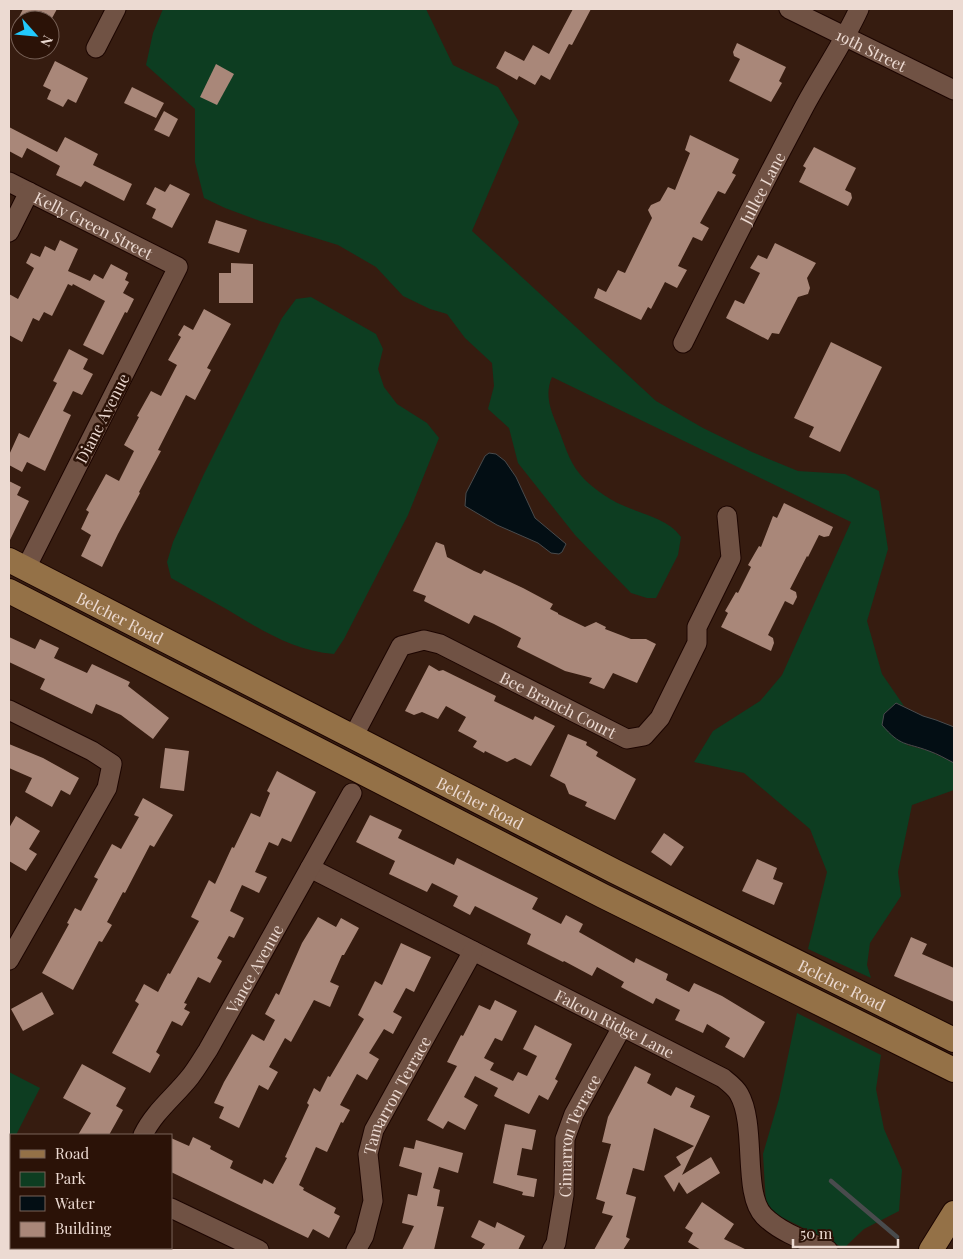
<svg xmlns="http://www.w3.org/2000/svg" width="963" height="1259" viewBox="0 0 963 1259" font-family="'Playfair Display',serif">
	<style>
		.green { fill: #0d3d21 }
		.water { fill: #030e14; stroke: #494b4d }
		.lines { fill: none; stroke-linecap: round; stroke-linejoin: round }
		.stream { stroke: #494b4d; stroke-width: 4.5 }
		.building { fill: #a98779 }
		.minor-casing { stroke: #1c0500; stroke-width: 21 }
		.major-casing { stroke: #1c0500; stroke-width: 26 }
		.minor { stroke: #705244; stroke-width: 19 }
		.major { stroke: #947147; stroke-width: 24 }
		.labels { text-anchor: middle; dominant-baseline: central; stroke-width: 5; stroke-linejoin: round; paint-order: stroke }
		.street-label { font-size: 16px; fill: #ecdad2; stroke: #2b1207 }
	</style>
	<rect width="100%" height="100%" fill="#361c10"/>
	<g class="green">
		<path d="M 163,9 L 426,9 L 453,65 L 498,87 L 519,122 L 472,231 L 656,401 L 703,428 L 752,452 L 798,471 L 845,474 L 879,491 L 888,549 L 867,621 L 882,674 L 904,706 L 896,703 L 884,714 L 907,745 L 929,751 L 954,763 L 954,790 L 912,805 L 898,872 L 901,896 L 870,943 L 867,965 L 871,978 L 808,949 L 827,872 L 810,829 L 744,773 L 694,762 L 713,731 L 760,701 L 782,675 L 851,522 L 552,377 C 544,395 551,411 558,428 C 564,443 569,461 579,473 C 588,485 608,499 622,505 C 641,514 669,519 681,537 L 678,555 L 656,598 L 647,598 L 631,593 L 575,535 L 518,463 L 509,428 L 488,409 L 494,386 L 492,363 L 465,338 L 447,314 L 430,309 L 403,296 L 376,267 L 338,245 L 260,221 L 225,208 L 204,198 L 195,162 L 195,109 L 146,65 L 153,33 Z"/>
		<path d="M 311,297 L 376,334 L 383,349 L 378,369 L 384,387 L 397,404 L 427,423 L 439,438 L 408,515 L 344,639 L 334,654 C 294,651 261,630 228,610 C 209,599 190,589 171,578 L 167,562 L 173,542 L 203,476 L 282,318 L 296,299 Z"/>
		<polygon points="797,1013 881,1055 876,1089 884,1129 902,1170 899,1211 864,1229 844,1248 769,1211 766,1205 763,1154 779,1099"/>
		<polygon points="9,1072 40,1088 16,1135 11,1135 11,1145 9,1150"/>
	</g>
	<g class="water">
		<polygon points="489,453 496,454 505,461 516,477 535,518 566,544 562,552 559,554 551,553 538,543 497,525 465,506 466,493 485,456"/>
		<path d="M 896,703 L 923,716 L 936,720 L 954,727 L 954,763 C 946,759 938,754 929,751 C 905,742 901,747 882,725 L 884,714 Z"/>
	</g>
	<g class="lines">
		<polyline class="stream" points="831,1181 897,1237"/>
	</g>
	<g class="building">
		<polygon points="23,9 57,9 51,20 25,20 19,17"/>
		<polygon points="573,9 591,9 572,45 569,44 550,80 541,75 535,85 519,76 517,80 496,68 505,51 524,61 533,45 549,54"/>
		<polygon points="737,43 786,67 779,81 782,83 771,102 729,81 740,59 734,56 733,52"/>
		<polygon points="55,61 88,78 76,103 68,99 63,107 47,99 51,90 43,86"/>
		<polygon points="216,64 234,74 217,105 200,97"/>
		<polygon points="132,87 164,103 156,118 124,103"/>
		<polygon points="164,111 178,119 169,137 154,130"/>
		<polygon points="9,127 57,152 65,137 98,154 93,165 132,184 124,201 85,181 81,187 56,175 60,166 27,148 22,158 9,151"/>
		<polygon points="690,135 739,159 732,173 736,175 725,194 718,191 700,223 709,228 702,241 693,237 678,266 687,270 677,288 665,282 651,309 648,307 641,320 594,298 598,288 606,292 618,270 625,273 652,218 648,210 651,205 660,201 668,187 675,190 690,153 685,150"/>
		<polygon points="814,147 856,168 845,190 851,193 852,198 848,206 799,182 806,168 803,166"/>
		<polygon points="170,184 190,194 172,228 152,218 156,209 146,204 155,187 165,192"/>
		<polygon points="216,220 247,230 239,253 208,243"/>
		<polygon points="60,240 78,249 68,271 90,281 94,274 103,279 111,264 128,273 125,280 129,282 123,293 134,299 127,313 125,312 103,355 83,345 105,301 73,284 72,286 68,284 52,316 44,312 39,321 33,318 22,342 9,335 9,294 18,299 34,268 26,263 31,253 40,257 45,246 55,251"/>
		<polygon points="775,243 816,263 807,278 810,288 808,294 798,297 779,334 772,333 768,340 726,318 735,300 744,304 760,273 750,268 758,255 767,259"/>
		<polygon points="231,263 253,264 253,303 219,303 219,273 231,273"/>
		<polygon points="204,309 231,324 207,368 211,370 195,400 186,395 158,450 161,451 139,492 140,493 118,534 102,567 81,556 91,535 81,529 89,512 86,510 106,474 119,481 134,451 124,445 139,417 137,416 151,391 161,396 177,365 168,360 181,337 178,335 184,325 193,330"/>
		<polygon points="831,342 882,367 840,452 809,437 814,427 794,418"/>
		<polygon points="69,349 88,359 83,369 93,374 82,395 73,391 63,411 71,415 45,471 27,462 22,472 9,465 9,455 19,433 29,438 57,383 53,381"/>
		<polygon points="9,481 21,487 17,495 29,501 9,542"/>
		<polygon points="784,503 833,527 829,536 824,537 819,535 808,557 807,556 790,589 796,592 797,597 793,605 785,601 768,635 773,638 774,643 771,651 721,627 728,613 725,611 736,592 738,593 751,567 748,565 759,546 761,547 773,516 777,518"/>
		<polygon points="436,542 444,545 447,557 474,571 481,574 484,570 523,588 553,604 550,609 558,613 558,614 585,627 596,622 606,627 605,629 631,639 646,639 656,644 637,683 613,673 604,689 589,683 592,678 565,671 517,647 521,638 494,624 474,615 469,624 424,601 426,596 413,591"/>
		<polygon points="9,637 35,649 40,639 59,648 54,658 87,673 92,664 130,682 128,686 169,718 153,739 121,715 96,704 92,714 40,689 45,679 9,662"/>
		<polygon points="429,665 439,671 443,670 496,696 494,701 533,720 535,716 555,726 531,766 515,758 507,762 485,751 484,753 473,747 477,741 458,731 466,717 446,706 438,719 422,712 414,715 405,711"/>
		<polygon points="568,734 587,742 586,745 598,752 596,756 636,779 615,820 585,806 587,802 569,794 565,784 550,776"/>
		<polygon points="9,744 43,758 79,778 70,795 61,790 52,807 25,792 32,778 9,768"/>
		<polygon points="165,748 189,751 184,791 160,788"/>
		<polygon points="277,771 316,792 291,842 282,838 278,846 269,842 255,872 267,877 259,893 242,885 230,911 244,918 234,938 229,936 217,958 222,961 210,983 198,977 184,1003 187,1004 184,1009 190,1012 182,1026 172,1021 156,1052 160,1055 150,1073 112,1053 139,1004 135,1001 144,984 158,992 168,973 170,974 199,921 191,917 209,880 215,884 232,847 234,848 251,813 260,817 270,793 267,791"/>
		<polygon points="143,798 173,815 154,847 150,845 125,893 123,892 107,922 112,925 102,942 99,941 73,990 42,973 69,924 67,923 75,908 81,911 98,879 94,877 112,844 121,849 139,817 134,815"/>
		<polygon points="370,815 402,830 398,838 454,865 457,858 538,898 532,909 561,924 566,915 583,924 579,932 634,963 636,958 668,974 666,980 689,992 694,983 722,996 765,1022 744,1058 725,1047 730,1038 707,1024 703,1033 675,1020 680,1010 656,998 653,1004 621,987 624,982 597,967 592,976 564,961 563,962 527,944 531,934 475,906 470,915 453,906 458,896 432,883 427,892 389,874 395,861 356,842"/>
		<polygon points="16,816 40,831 29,849 37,854 26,871 9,861 9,828"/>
		<polygon points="664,833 684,847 671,866 651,852"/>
		<polygon points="757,859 777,868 773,879 783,883 774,905 742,891"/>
		<polygon points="318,917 336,927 341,918 359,928 344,955 342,955 330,982 339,986 330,1007 314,1000 291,1042 285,1038 269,1067 278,1072 268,1090 259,1085 239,1128 219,1118 224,1107 214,1103 224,1082 252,1034 264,1041 275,1020 265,1014 276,993 279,995 302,943"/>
		<polygon points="911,937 927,944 922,954 954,968 954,1002 894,976"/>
		<polygon points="401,943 431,957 414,992 406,988 393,1012 402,1017 393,1034 384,1029 369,1053 379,1059 367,1080 357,1074 340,1105 350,1110 343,1123 341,1122 327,1152 316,1147 299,1185 304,1188 303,1190 336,1208 334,1213 340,1216 329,1238 313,1229 308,1238 171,1172 171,1138 189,1146 193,1137 211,1146 210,1149 233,1161 230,1168 262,1184 264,1179 273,1184 287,1158 285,1157 309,1105 307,1103 314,1088 320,1092 328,1076 330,1077 364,1019 358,1015 375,981 382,985"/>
		<polygon points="42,992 54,1014 23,1031 11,1009"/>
		<polygon points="495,1000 517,1011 502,1041 495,1038 484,1058 494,1063 490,1070 513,1081 518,1072 527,1076 537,1056 523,1049 535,1025 572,1044 555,1079 558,1081 548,1100 539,1095 529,1114 494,1096 498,1088 475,1076 464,1097 478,1105 465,1130 448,1121 443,1129 427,1120 457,1066 447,1062 461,1035 463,1036 479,1005 490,1010"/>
		<polygon points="82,1064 126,1088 116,1106 123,1110 109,1135 78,1135 91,1113 63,1098"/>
		<polygon points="635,1066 651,1074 647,1083 671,1096 676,1087 695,1096 690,1107 710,1116 682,1175 711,1157 720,1173 687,1194 679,1182 674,1192 664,1176 681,1165 676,1157 694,1146 654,1128 644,1171 633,1168 626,1194 636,1197 626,1237 630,1239 623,1250 594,1250 613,1216 602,1213 605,1202 596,1199 611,1144 602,1142 608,1117"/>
		<polygon points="505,1124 536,1130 532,1150 522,1148 517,1175 537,1179 534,1197 522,1195 523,1192 493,1183"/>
		<polygon points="416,1140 463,1153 458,1173 439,1167 433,1188 440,1190 437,1206 444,1207 434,1250 402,1250 414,1226 402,1223 408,1194 417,1196 422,1173 399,1166 404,1147 414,1149"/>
		<polygon points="702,1202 734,1224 724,1239 747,1250 701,1250 688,1242 693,1233 685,1228"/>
		<polygon points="479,1220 495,1228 497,1222 525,1236 518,1250 481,1250 485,1244 471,1237"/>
	</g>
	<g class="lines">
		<defs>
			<g id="minor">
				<path id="s1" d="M 789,9 L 954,90"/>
				<polyline points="96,48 116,9"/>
				<path id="s2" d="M 9,182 L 178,267 L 26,568"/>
				<polyline points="9,232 29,192"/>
				<path id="s3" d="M 683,343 C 722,264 762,186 803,109 C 821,75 843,44 859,9"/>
				<polyline points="9,710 92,751 112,764 107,788 9,960"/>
				<path id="s4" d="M 353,737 L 401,646 L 424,640 L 440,644 L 627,739 L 644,736 L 660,718 L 697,643 L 697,627 L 731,558 L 727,516"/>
				<path id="s5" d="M 310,868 L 723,1078 C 728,1082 736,1088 739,1094 C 757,1125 742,1194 764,1216 C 781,1233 806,1241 828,1250"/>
				<path id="s6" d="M 143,1135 C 154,1112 175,1096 190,1077 C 197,1068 202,1059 208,1050 L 352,793"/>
				<polyline points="171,1208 259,1250"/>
				<polyline points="91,1250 92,1248"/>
				<path id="s7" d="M 356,1250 L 364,1236 L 373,1201 L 368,1154 L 374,1130 L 473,951"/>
				<path id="s8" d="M 552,1250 L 556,1243 L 564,1195 L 565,1139 L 574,1114 L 622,1027"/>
			</g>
			<g id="major">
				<path id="s9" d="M 9,560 L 614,871 L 954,1040"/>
				<polyline points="9,591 603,896 954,1070"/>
				<polyline points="931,1250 954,1213"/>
			</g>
		</defs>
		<use href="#minor" class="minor-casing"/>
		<use href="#major" class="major-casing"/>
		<use href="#minor" class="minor"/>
		<use href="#major" class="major"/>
	</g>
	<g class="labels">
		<g class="street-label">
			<text stroke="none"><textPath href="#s1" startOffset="92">19th Street</textPath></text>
			<text stroke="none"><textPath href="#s3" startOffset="174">Jullee Lane</textPath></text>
			<text stroke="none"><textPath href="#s2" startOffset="95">Kelly Green Street</textPath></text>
			<text transform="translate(102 418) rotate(-63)">Diane Avenue</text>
			<text stroke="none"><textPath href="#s9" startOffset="125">Belcher Road</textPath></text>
			<text stroke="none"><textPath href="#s4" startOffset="276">Bee Branch Court</textPath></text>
			<text stroke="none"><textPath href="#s9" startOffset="530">Belcher Road</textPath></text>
			<text stroke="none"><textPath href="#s6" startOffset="201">Vance Avenue</textPath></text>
			<text stroke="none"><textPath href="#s9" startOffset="935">Belcher Road</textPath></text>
			<text stroke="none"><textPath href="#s5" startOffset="342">Falcon Ridge Lane</textPath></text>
			<text stroke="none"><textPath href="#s7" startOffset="165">Tamarron Terrace</textPath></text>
			<text stroke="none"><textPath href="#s8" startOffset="119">Cimarron Terrace</textPath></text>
		</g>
	</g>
	<rect width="963" height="1259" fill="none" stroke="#ecdad2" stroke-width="20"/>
	<rect x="10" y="1134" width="162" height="115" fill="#2b1207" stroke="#786258"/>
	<rect x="20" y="1150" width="25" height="8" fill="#947147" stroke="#786258"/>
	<text x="55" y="1159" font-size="15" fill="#ecdad2">Road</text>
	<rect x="20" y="1172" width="25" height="15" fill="#0d3d21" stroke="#786258"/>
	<text x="55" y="1184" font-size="15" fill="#ecdad2">Park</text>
	<rect x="20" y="1196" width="25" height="15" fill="#030e14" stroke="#786258"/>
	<text x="55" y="1209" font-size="15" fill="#ecdad2">Water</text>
	<rect x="20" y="1222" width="25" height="15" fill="#a98779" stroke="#786258"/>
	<text x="55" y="1234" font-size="15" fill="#ecdad2">Building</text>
	<g transform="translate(35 35) rotate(117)"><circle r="24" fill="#2b1207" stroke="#786258"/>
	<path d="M0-4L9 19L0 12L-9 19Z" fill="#22c9fd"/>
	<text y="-8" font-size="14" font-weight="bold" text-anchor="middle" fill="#ecdad2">N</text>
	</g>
	<path d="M793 1239v8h105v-8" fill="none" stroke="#ecdad2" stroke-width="2.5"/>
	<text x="800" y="1239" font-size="15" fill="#ecdad2" stroke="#2b1207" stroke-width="4" paint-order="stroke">50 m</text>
</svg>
